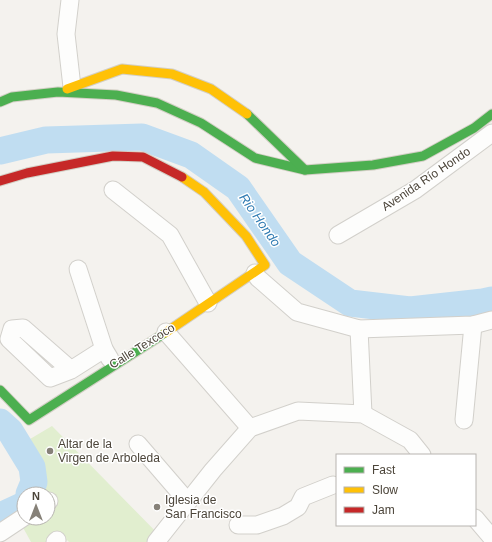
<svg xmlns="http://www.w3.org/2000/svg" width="492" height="542" viewBox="0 0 492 542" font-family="Arial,sans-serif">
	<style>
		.green { fill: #e1eecf }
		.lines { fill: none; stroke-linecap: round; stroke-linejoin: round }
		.river { stroke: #c0ddf1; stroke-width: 27 }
		.street-casing { stroke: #d2d0cb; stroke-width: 19 }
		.fast-casing { stroke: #d3cfc5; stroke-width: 11 }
		.slow-casing { stroke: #d3cfc5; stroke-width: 11 }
		.jam-casing { stroke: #d3cfc5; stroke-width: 11 }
		.street { stroke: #fdfdfc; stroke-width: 17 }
		.fast { stroke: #4caf50; stroke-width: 9 }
		.slow { stroke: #ffc107; stroke-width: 9 }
		.jam { stroke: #c62828; stroke-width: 9 }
		.poi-dot { fill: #868178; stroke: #fff; stroke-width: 1.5 }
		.labels { text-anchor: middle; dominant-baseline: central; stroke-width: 3; stroke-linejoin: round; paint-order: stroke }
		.street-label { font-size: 12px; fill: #4b4439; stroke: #fff }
		.poi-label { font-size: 12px; fill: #4b4439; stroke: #fff; text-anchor: start }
		.water-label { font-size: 13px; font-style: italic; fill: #2e7ab2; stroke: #fff }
	</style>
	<rect width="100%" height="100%" fill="#f4f2ee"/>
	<polygon class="green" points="52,426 166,542 69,542 67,540 64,542 31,542 20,522 27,518 48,518 48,494 40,494 41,479 39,462 25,442"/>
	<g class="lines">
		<g class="river">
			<polyline points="0,151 46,140 142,137 191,155 238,188 290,263 350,303 410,310 483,302 492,300"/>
			<polyline points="0,422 10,431 32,467 34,482 29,494"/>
			<polyline points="0,516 24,505"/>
		</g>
		<defs>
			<g id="street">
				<polyline points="70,0 66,34 72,87"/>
				<polyline points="113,190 170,235 208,303"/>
				<polyline points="338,235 415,190 492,133"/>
				<polyline points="78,269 104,349 110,359"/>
				<polyline points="255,273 258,278 297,312 359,329 473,325 492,320"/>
				<polyline points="359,329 363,414"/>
				<polyline points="166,332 250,428"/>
				<polyline points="71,370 23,328 12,329 9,339 50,378 71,370 104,349"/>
				<polyline points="464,420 473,325"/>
				<polyline points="138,444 188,502"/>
				<polyline points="48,501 49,501"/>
				<polyline points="475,518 492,538"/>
				<polyline points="238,525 257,525 283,516 298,507 303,497 333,485"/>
				<polyline points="0,533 24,517"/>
				<polyline points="55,542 57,540"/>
				<polyline points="156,542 213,470 250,428 298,411 363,414 410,440 422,455"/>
			</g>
			<g id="fast">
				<polyline points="0,102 12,97 58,92 116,95 157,103 201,123 255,158 305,170 373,165 423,156 474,128 492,114"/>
				<polyline points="247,114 305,170"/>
				<polyline points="0,390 29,420 165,333"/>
			</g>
			<g id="slow">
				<polyline points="67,89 122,69 172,74 211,89 247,114"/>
				<polyline points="165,333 265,265 246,236 204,192 182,177"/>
			</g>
			<polyline id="jam" points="0,181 27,173 113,156 143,157 182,177"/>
		</defs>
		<use href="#street" class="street-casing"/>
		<use href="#fast" class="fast-casing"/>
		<use href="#slow" class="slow-casing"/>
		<use href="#jam" class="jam-casing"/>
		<use href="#street" class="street"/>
		<use href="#fast" class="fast"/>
		<use href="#slow" class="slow"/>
		<use href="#jam" class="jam"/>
	</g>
	<g class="poi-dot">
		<circle cx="50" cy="451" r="4"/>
		<circle cx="157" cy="507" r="4"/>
	</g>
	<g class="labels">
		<g class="street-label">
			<text transform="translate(426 179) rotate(-34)">Avenida Río Hondo</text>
			<text transform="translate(142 346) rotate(-32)">Calle Texcoco</text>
		</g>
		<g class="poi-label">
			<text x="58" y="444">Altar de la<tspan x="58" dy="14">Virgen de Arboleda</tspan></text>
			<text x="165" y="500">Iglesia de<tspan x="165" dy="14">San Francisco</tspan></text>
		</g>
		<g class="water-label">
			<text transform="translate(260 220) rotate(55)">Rio Hondo</text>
		</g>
	</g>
	<rect x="336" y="454" width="140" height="72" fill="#ffffff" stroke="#b7b4b0"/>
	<rect x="344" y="467" width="20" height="6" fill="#4caf50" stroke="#b7b4b0"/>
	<text x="372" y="474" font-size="12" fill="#4b4439">Fast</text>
	<rect x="344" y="487" width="20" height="6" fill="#ffc107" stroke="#b7b4b0"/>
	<text x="372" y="494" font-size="12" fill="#4b4439">Slow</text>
	<rect x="344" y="507" width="20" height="6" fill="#c62828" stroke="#b7b4b0"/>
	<text x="372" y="514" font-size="12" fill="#4b4439">Jam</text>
	<g transform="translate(36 506)"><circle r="19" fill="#ffffff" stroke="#b7b4b0"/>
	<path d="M0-3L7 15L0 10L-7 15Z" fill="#868178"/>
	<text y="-6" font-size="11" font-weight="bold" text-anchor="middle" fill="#4b4439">N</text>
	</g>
</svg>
